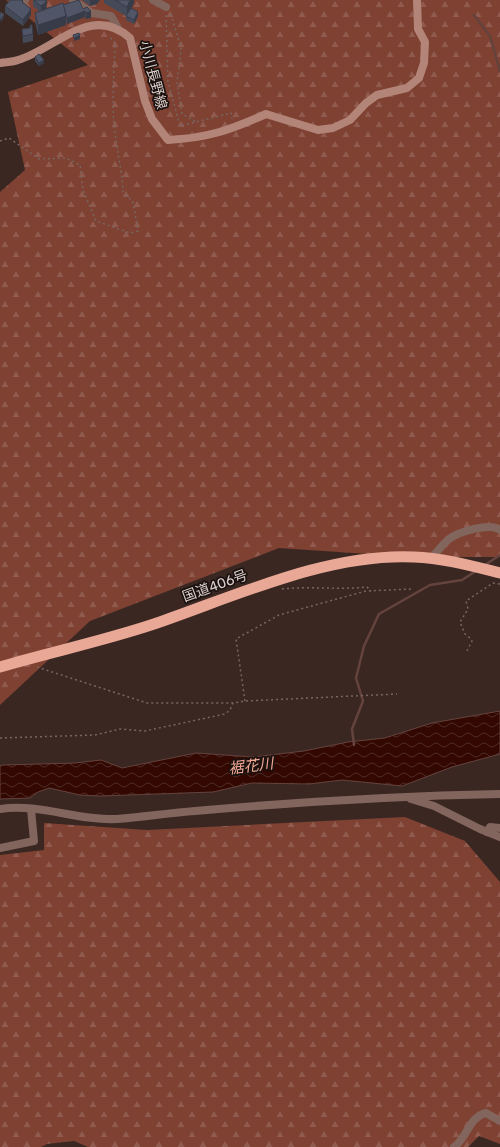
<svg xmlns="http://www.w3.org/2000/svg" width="500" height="1147" viewBox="0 0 500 1147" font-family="Rubik,'Noto Sans JP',sans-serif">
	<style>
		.forest { fill: url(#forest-firs) }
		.water { fill: url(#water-waves); stroke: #65433d }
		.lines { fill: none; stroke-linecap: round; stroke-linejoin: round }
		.stream { stroke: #65433d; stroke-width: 2.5 }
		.path { stroke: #776662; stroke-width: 1.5; stroke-dasharray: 2 3; stroke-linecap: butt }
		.minor { stroke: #82655d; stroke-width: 8 }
		.secondary { stroke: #b28578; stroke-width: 8 }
		.trunk { stroke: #e9a896; stroke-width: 11 }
		.wall { fill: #454a59 }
		.shaded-wall { fill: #383c49 }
		.building { fill: #505668; stroke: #383c49 }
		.labels { text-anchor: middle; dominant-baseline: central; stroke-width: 3.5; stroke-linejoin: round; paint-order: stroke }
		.street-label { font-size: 14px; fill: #dbceca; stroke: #1b1210 }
		.water-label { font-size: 15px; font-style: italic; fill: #f5aa96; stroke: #1b1210 }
	</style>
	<defs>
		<pattern id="forest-firs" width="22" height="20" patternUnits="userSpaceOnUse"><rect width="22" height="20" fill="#7e4132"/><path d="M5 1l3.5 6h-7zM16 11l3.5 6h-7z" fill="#905b4e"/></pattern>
		<pattern id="water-waves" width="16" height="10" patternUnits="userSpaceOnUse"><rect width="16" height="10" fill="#320801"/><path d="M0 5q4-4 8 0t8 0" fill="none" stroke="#4f2b25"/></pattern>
	</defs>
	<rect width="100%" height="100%" fill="#3a2722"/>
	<g class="forest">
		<polygon points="6,0 500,0 500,557 412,557 279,548 90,621 0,705 0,192 25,170 8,92 88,65"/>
		<polygon points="405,817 465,841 500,882 500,1144 479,1136 468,1147 88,1147 74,1141 47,1144 41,1147 0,1147 0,855 44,850 44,823 147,830"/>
	</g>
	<polygon class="water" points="500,711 500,754 452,767 402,786 342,780 309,784 252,783 213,792 100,796 80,795 49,788 38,792 30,798 0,799 0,766 3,765 75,763 101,760 122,768 196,753 253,757 304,751 348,742 385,738 432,723"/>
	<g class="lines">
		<g class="stream">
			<polyline points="474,15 490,36 500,71"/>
			<polyline points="485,565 500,555"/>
			<polyline points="354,745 352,729 363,701 356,678 364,646 379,614 430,585 462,580 476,571"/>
		</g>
		<g class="path">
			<polyline points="171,14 181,48 177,83 182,114 196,122"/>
			<polyline points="166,15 168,82 180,126 231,113 232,119"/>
			<path d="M 0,141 L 9,138 L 39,159 L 66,158 L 80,165 L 83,190 L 96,221 L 130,233 L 138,231 L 133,202 L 123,192 C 122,169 116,147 114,124 C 112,97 114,70 115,43 L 109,36"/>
			<path d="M 282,589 C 310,586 338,590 367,587 L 371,591"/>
			<polyline points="467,651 472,641 470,638 465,634 460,622 468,609 466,601 493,583 500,584"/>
			<polyline points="37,667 147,703 233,703 245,701 397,694"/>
			<polyline points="245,701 236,639 279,615 366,591 412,589"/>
			<polyline points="0,738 95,735 120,729 145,731 225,714 230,710 233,703"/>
		</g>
		<g class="minor">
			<polyline points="73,0 92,13 111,16 119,30"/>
			<polyline points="153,0 166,7"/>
			<polyline points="23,2 25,0"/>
			<path d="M 431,558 C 437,552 442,545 449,539 C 458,532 490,522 500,530"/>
			<polyline points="411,799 434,806 480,829 500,837"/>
			<path d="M 0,809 C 39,803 78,821 117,819 C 143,817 169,813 195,811 C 297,802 398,796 500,794"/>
			<polyline points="487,832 490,827 500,828"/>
			<polyline points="0,848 34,841 31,809"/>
			<path d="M 454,1147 C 467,1138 469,1117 486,1113 L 500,1121"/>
		</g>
		<path class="secondary" d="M 0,63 C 6,62 13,62 18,60 C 56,49 91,3 130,38 L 145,101 L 152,119 L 168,140 C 208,138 230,130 266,114 L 318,130 L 333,128 L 350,120 L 366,103 L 377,95 L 407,88 L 419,78 L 424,63 L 425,42 L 418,29 L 417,0"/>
		<path class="trunk" d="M 0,667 C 51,652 103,641 154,624 C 236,596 327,553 414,557 C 443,558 472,566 500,573"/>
	</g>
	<g class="wall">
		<polygon points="33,0 47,0 46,9 45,9 63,5 83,9 91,18 86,19 85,17 67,24 66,20 66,25 38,35 35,22 35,13 39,11 33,6"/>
		<polygon points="82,0 100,0 97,4 90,6"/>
		<polygon points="104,0 134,0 134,3 131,9 138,16 134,24 126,20 126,16 104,3"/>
		<polygon points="23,2 31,15 23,26 5,13 5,6"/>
		<polygon points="22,29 33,34 33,41 23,43"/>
		<polygon points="35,57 44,63 39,66 35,61"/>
	</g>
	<g class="shaded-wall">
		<polygon points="46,0 47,0 46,9 41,12 41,6"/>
		<polygon points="90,0 100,0 97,4 90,6"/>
		<polygon points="130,0 134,0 134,3 127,17 127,7"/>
		<polygon points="31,9 31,15 23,26 23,20"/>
		<polygon points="85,11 85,17 67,24 67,18"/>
		<polygon points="91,11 91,18 86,19 86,13"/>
		<polygon points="138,12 138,16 134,24 134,20"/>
		<polygon points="4,14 4,17 1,23 1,20"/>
		<polygon points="66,16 66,25 38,35 38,25"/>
		<polygon points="80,35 80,39 74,41 74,38"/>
		<polygon points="44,60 44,63 39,66 39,63"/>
	</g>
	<g class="building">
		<polygon points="10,0 22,0 23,1 22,2 31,9 23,20 5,6"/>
		<polygon points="34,0 46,0 46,2 41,6"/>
		<polygon points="79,0 83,9 87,7 91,11 86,13 85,11 67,18 63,5"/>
		<polygon points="115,0 130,0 127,7"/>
		<polygon points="63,3 66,16 38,25 35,13"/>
		<polygon points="131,8 138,12 134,20 126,16"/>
		<polygon points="0,12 4,14 1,20 0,20"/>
		<polygon points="30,25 32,25 33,34 23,36 22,29 30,28"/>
		<polygon points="79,33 80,35 74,38 73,35"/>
		<polygon points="39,54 44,60 39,63 35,57"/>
	</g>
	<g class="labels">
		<g class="street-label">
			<text transform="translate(153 75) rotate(75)">小川長野線</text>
			<text transform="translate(215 586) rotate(-20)">国道406号</text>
		</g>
		<g class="water-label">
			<text transform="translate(251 766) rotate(-7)">裾花川</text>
		</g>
	</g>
</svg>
